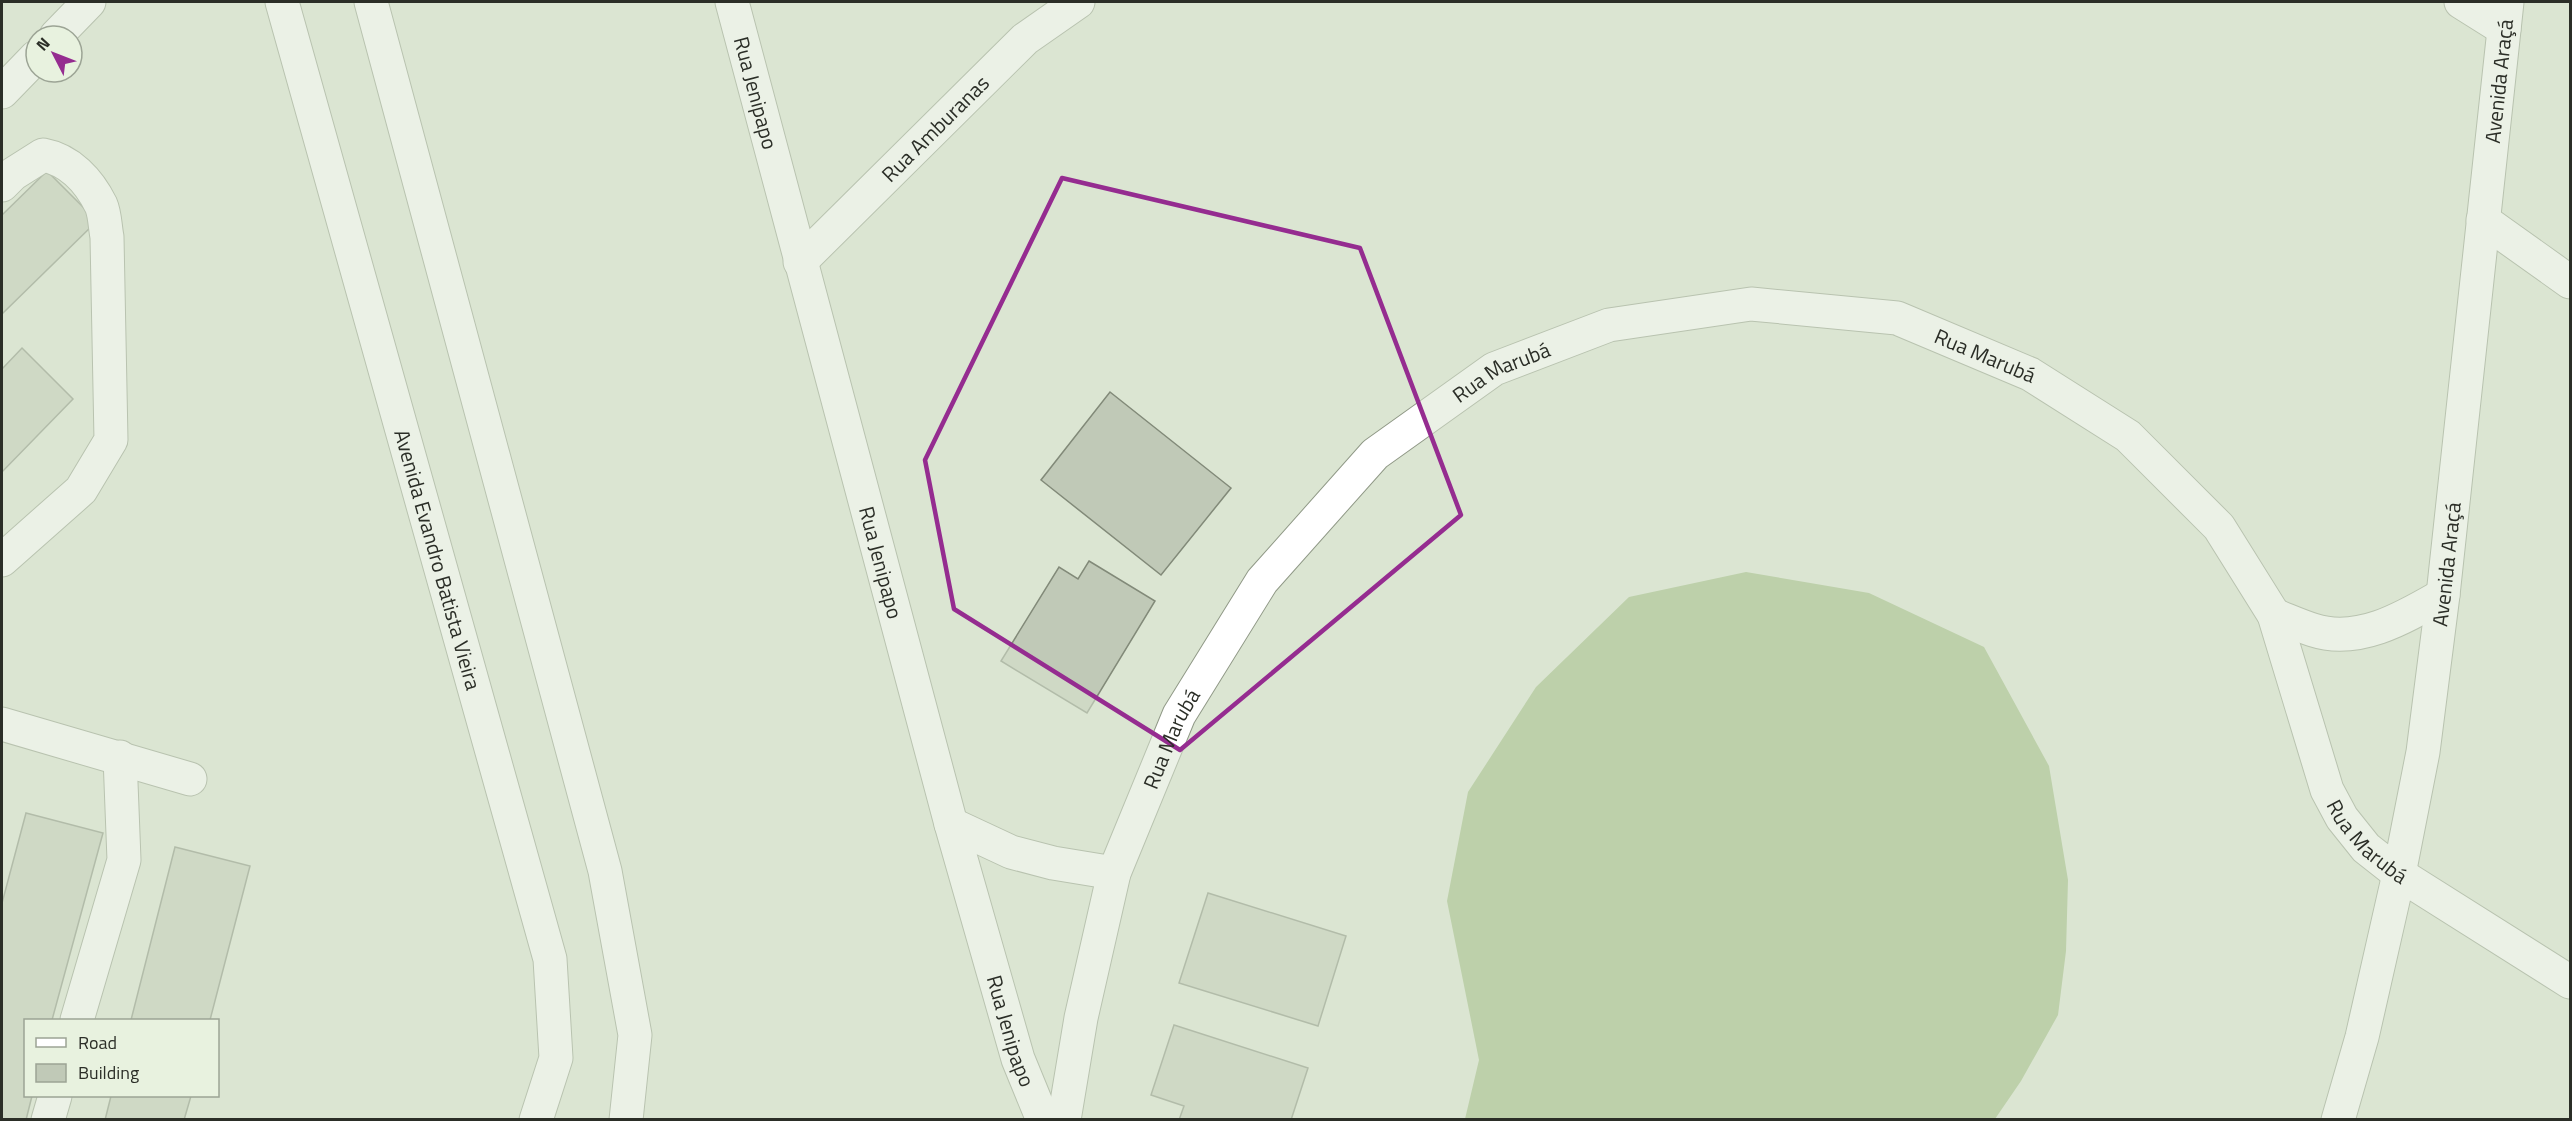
<svg xmlns="http://www.w3.org/2000/svg" width="2572" height="1121" viewBox="0 0 2572 1121" font-family="'Titillium Web',sans-serif">
	<style>
		.forest { fill: #99b57b }
		.building { fill: #c0c9b7; stroke: #828a79; stroke-width: 1.5 }
		.lines { fill: none; stroke-linecap: round; stroke-linejoin: round }
		.minor-casing { stroke: #909987; stroke-width: 35 }
		.tertiary-casing { stroke: #909987; stroke-width: 35 }
		.secondary-casing { stroke: #909987; stroke-width: 35 }
		.minor { stroke: #fff; stroke-width: 33 }
		.tertiary { stroke: #fff; stroke-width: 33 }
		.secondary { stroke: #fff; stroke-width: 33 }
		.marked { fill: none; stroke: #952c90; stroke-width: 4.5; stroke-linejoin: round }
		.labels { text-anchor: middle; dominant-baseline: central; stroke-width: 6; stroke-linejoin: round; paint-order: stroke }
		.street-label { font-size: 21px; fill: #2b2e27; stroke: #e8f2df }
	</style>
	<rect width="100%" height="100%" fill="#dbe5d2"/>
	<polygon class="forest" points="1746,572 1869,593 1984,647 2049,766 2068,880 2066,951 2058,1015 2021,1081 1995,1119 1465,1119 1479,1060 1447,901 1468,792 1536,687 1629,597"/>
	<g class="building">
		<polygon points="47,171 97,221 2,314 2,215"/>
		<polygon points="22,348 73,399 2,472 2,369"/>
		<polygon points="1110,392 1231,488 1161,575 1041,480"/>
		<polygon points="1089,561 1155,601 1087,713 1001,661 1059,567 1078,579"/>
		<polygon points="26,813 103,833 52,1020 26,1020 26,1096 32,1096 26,1120 2,1120 2,903"/>
		<polygon points="175,847 250,866 210,1020 131,1020"/>
		<polygon points="1208,893 1346,936 1318,1026 1179,983"/>
		<polygon points="1174,1025 1308,1068 1291,1120 1179,1120 1184,1106 1151,1095"/>
		<polygon points="111,1096 191,1096 184,1120 105,1120"/>
	</g>
	<g class="lines">
		<defs>
			<g id="minor">
				<path id="s1" d="M 732,2 L 951,824 L 1018,1059 L 1043,1120"/>
				<polyline points="2461,2 2504,29"/>
				<polyline points="56,36 89,2"/>
				<polyline points="2,92 36,57"/>
				<path d="M 2,185 L 13,174 L 43,155 C 70,160 89,181 101,205 C 105,214 105,227 107,237 L 111,440 L 81,490 L 2,560"/>
				<polyline points="2483,220 2570,282"/>
				<path id="s2" d="M 800,262 L 1025,39 L 1078,2"/>
				<path d="M 2274,615 C 2287,620 2300,626 2313,630 C 2359,645 2405,617 2443,595"/>
				<polyline points="2,724 190,779"/>
				<polyline points="951,824 1011,852 1053,863 1114,873"/>
				<polyline points="77,1020 124,860 120,757"/>
				<polyline points="48,1120 55,1096"/>
				<path id="s3" d="M 1064,1120 L 1081,1018 L 1114,873 L 1179,715 L 1262,581 L 1375,454 L 1494,369 L 1609,325 L 1751,304 L 1897,318 L 2030,374 L 2128,436 L 2219,527 L 2274,615 L 2327,790 L 2342,818 L 2366,848 L 2399,874 L 2570,982"/>
			</g>
			<g id="tertiary">
				<path id="s4" d="M 2338,1120 L 2362,1037 L 2399,874 L 2423,752 L 2443,595 L 2507,2"/>
			</g>
			<g id="secondary">
				<path id="s5" d="M 282,2 L 550,959 L 556,1058 L 536,1120"/>
				<polyline points="371,2 605,871 635,1035 626,1120"/>
			</g>
		</defs>
		<use href="#minor" class="minor-casing"/>
		<use href="#tertiary" class="tertiary-casing"/>
		<use href="#secondary" class="secondary-casing"/>
		<use href="#minor" class="minor"/>
		<use href="#tertiary" class="tertiary"/>
		<use href="#secondary" class="secondary"/>
	</g>
	<path d="M0 0H2572V1121H0ZM 1062,178 L 1360,248 L 1461,515 L 1180,750 L 954,609 L 925,460 Z" fill="#dbe5d2" fill-opacity=".55" fill-rule="evenodd"/>
	<path class="marked" d="M 1062,178 L 1360,248 L 1461,515 L 1180,750 L 954,609 L 925,460 Z"/>
	<g class="labels">
		<g class="street-label">
			<text stroke="none"><textPath href="#s4" startOffset="1053">Avenida Araçá</textPath></text>
			<text stroke="none"><textPath href="#s1" startOffset="94">Rua Jenipapo</textPath></text>
			<text stroke="none"><textPath href="#s2" startOffset="190">Rua Amburanas</textPath></text>
			<text stroke="none"><textPath href="#s3" startOffset="1406">Rua Marubá</textPath></text>
			<text stroke="none"><textPath href="#s3" startOffset="902">Rua Marubá</textPath></text>
			<text stroke="none"><textPath href="#s5" startOffset="579">Avenida Evandro Batista Vieira</textPath></text>
			<text stroke="none"><textPath href="#s1" startOffset="580">Rua Jenipapo</textPath></text>
			<text stroke="none"><textPath href="#s4" startOffset="567">Avenida Araçá</textPath></text>
			<text stroke="none"><textPath href="#s3" startOffset="398">Rua Marubá</textPath></text>
			<text stroke="none"><textPath href="#s3" startOffset="2052">Rua Marubá</textPath></text>
			<text stroke="none"><textPath href="#s1" startOffset="1066">Rua Jenipapo</textPath></text>
		</g>
	</g>
	<rect width="2572" height="1121" fill="none" stroke="#2b2e27" stroke-width="6"/>
	<rect x="24" y="1019" width="195" height="78" fill="#e8f2df" stroke="#9ca495" stroke-width="1.5"/>
	<rect x="36" y="1038" width="30" height="9" fill="#ffffff" stroke="#9ca495" stroke-width="1.5"/>
	<text x="78" y="1049" font-size="18" fill="#2b2e27">Road</text>
	<rect x="36" y="1064" width="30" height="18" fill="#c0c9b7" stroke="#9ca495" stroke-width="1.5"/>
	<text x="78" y="1079" font-size="18" fill="#2b2e27">Building</text>
	<g transform="translate(54 54) rotate(312)"><circle r="28" fill="#e8f2df" stroke="#9ca495" stroke-width="1.5"/>
	<path d="M0-4.5L10 22L0 15L-10 22Z" fill="#952c90"/>
	<text y="-9" font-size="16" font-weight="bold" text-anchor="middle" fill="#2b2e27">N</text>
	</g>
</svg>
